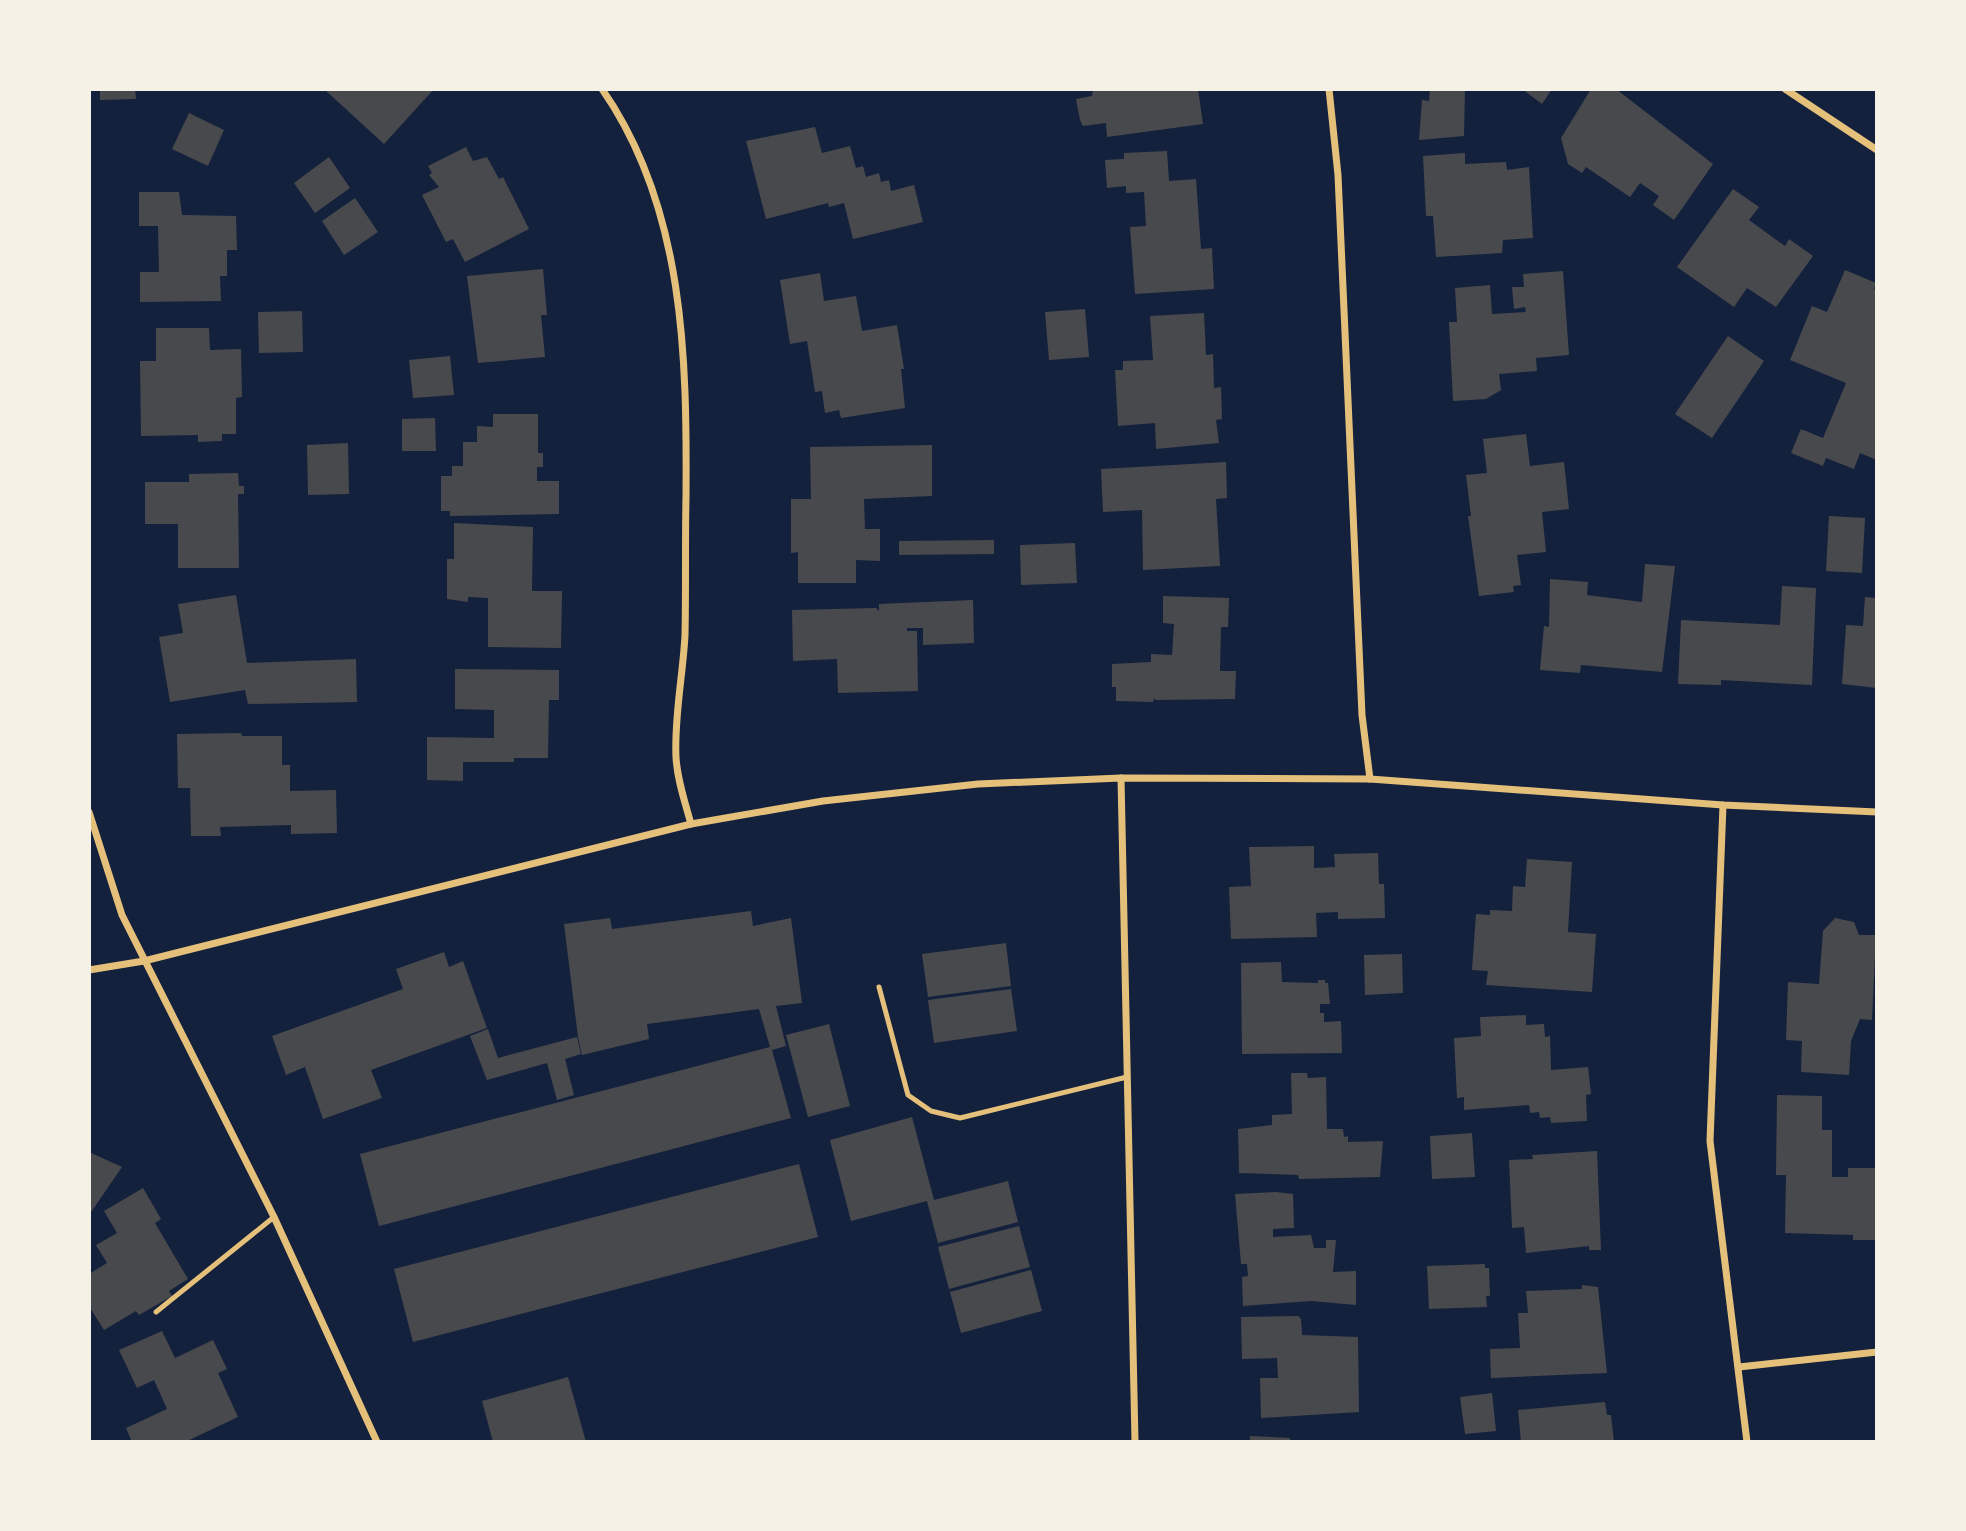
<svg xmlns="http://www.w3.org/2000/svg" width="1966" height="1531" viewBox="0 0 1966 1531" font-family="Ubuntu,sans-serif">
	<style>
		.building { fill: #48494c }
		.lines { fill: none; stroke-linecap: round; stroke-linejoin: round }
		.service { stroke: #e5c07b; stroke-width: 5 }
		.minor { stroke: #e5c07b; stroke-width: 7 }
	</style>
	<rect width="100%" height="100%" fill="#14213d"/>
	<g class="building">
		<polygon points="100,89 135,89 136,99 100,100"/>
		<polygon points="324,89 434,89 384,144"/>
		<polygon points="1093,89 1198,89 1203,124 1107,137 1106,123 1083,126 1080,120 1076,99 1092,96"/>
		<polygon points="1430,89 1465,89 1464,136 1419,140 1422,100 1429,101"/>
		<polygon points="1522,89 1552,89 1542,104"/>
		<polygon points="1591,89 1616,89 1713,164 1674,220 1653,205 1659,196 1640,183 1630,197 1586,167 1582,173 1568,164 1561,138"/>
		<polygon points="189,113 224,130 208,166 172,149"/>
		<polygon points="815,127 822,153 850,146 856,168 863,166 866,177 879,173 881,182 889,180 891,191 914,185 923,222 853,239 844,203 829,207 828,203 766,219 746,141"/>
		<polygon points="466,147 473,161 487,157 499,179 503,177 529,229 465,262 453,239 446,242 422,195 439,187 429,175 432,173 428,166"/>
		<polygon points="1167,151 1169,181 1196,179 1201,249 1212,248 1214,289 1135,294 1130,227 1146,226 1144,192 1126,193 1126,186 1107,188 1105,160 1124,159 1124,153"/>
		<polygon points="1465,153 1465,164 1506,162 1507,170 1529,167 1533,238 1503,240 1502,253 1436,257 1433,216 1426,216 1423,156"/>
		<polygon points="329,157 350,188 315,213 294,183"/>
		<polygon points="1733,189 1759,207 1749,220 1785,246 1789,239 1813,256 1776,307 1747,288 1734,307 1677,267"/>
		<polygon points="139,192 179,192 182,215 236,216 237,250 227,250 227,276 220,276 221,301 140,302 140,272 159,272 158,226 139,226"/>
		<polygon points="355,198 378,232 344,255 322,221"/>
		<polygon points="543,269 547,315 541,315 545,357 478,363 467,276"/>
		<polygon points="1845,270 1876,283 1874,289 1877,290 1877,460 1860,453 1854,469 1826,458 1823,466 1791,453 1801,429 1823,438 1846,383 1790,360 1812,306 1827,312"/>
		<polygon points="1563,271 1569,355 1536,358 1537,371 1499,374 1501,390 1486,399 1453,401 1449,322 1457,322 1455,288 1490,285 1492,314 1526,312 1525,307 1514,309 1512,287 1524,287 1523,274"/>
		<polygon points="820,273 824,301 856,296 862,331 897,325 904,369 901,369 905,408 841,418 839,410 825,413 822,391 815,392 807,341 790,344 780,280"/>
		<polygon points="1085,309 1089,357 1049,360 1045,312"/>
		<polygon points="302,311 303,352 259,353 258,312"/>
		<polygon points="1204,313 1206,355 1213,354 1214,388 1221,387 1222,419 1216,420 1219,443 1156,449 1155,423 1118,426 1115,370 1123,370 1123,361 1153,360 1150,316"/>
		<polygon points="156,328 209,328 210,350 241,349 242,397 236,398 236,434 222,434 222,441 198,442 198,435 141,436 140,361 156,361"/>
		<polygon points="1728,336 1764,361 1712,438 1675,414"/>
		<polygon points="450,356 454,395 413,398 409,360"/>
		<polygon points="493,414 538,414 538,453 543,453 543,467 537,467 537,481 559,481 559,514 450,516 450,511 441,511 441,476 452,476 452,466 463,466 463,442 477,442 477,426 493,427"/>
		<polygon points="435,418 436,451 402,451 402,419"/>
		<polygon points="1526,434 1530,466 1564,462 1569,509 1542,512 1546,552 1517,555 1521,585 1513,586 1514,592 1479,596 1468,516 1471,516 1466,475 1487,473 1483,439"/>
		<polygon points="348,443 349,494 308,495 307,445"/>
		<polygon points="932,445 932,496 864,499 865,529 880,529 880,561 856,560 856,583 798,583 798,552 791,553 791,499 811,499 810,447"/>
		<polygon points="1226,462 1227,498 1216,499 1220,566 1143,570 1142,510 1103,512 1101,469"/>
		<polygon points="238,473 239,486 244,486 244,494 238,494 239,568 178,568 178,524 145,524 145,482 189,482 189,474"/>
		<polygon points="1829,516 1865,518 1862,573 1826,571"/>
		<polygon points="454,523 533,527 532,591 562,591 561,648 488,647 488,598 468,597 468,602 447,599 447,559 454,559"/>
		<polygon points="994,540 994,554 899,555 899,541"/>
		<polygon points="1075,543 1077,583 1021,585 1020,545"/>
		<polygon points="1645,564 1675,566 1662,672 1581,665 1580,673 1540,670 1544,626 1549,627 1550,579 1588,582 1587,595 1642,602"/>
		<polygon points="1782,586 1816,588 1812,685 1721,680 1721,685 1678,684 1681,620 1780,625"/>
		<polygon points="236,595 247,663 356,659 357,702 248,704 245,690 170,702 159,637 183,633 178,604"/>
		<polygon points="1163,596 1229,598 1228,627 1221,627 1220,671 1236,671 1235,699 1156,700 1154,698 1153,702 1116,701 1116,687 1112,687 1112,664 1151,662 1151,654 1172,655 1174,624 1163,623"/>
		<polygon points="1865,597 1877,598 1877,688 1842,684 1846,625 1863,626"/>
		<polygon points="973,600 974,643 923,645 923,628 907,628 907,631 917,631 918,691 838,693 837,659 793,661 792,610 876,608 879,611 879,604"/>
		<polygon points="455,669 559,670 559,700 549,700 548,758 514,758 514,762 463,762 463,781 427,780 427,737 494,738 494,710 455,709"/>
		<polygon points="241,733 242,736 282,736 282,765 290,765 290,791 336,790 337,833 291,834 291,825 220,827 221,836 191,836 190,788 178,788 177,734"/>
		<polygon points="1314,846 1314,868 1335,867 1334,854 1378,853 1379,884 1384,884 1385,918 1338,919 1338,912 1316,913 1317,937 1231,939 1229,887 1251,886 1249,847"/>
		<polygon points="1527,859 1572,862 1568,932 1596,934 1592,992 1486,985 1488,971 1472,970 1476,914 1490,915 1490,910 1512,911 1513,886 1525,887"/>
		<polygon points="751,911 753,926 791,918 802,1003 776,1006 786,1046 772,1050 791,1118 379,1226 360,1154 770,1047 759,1009 647,1024 649,1039 582,1055 578,1037 564,924 610,918 612,929"/>
		<polygon points="1835,918 1854,922 1859,935 1876,935 1872,1020 1860,1019 1851,1041 1849,1075 1801,1072 1802,1041 1786,1040 1788,982 1819,984 1823,931"/>
		<polygon points="1006,943 1011,986 928,997 922,954"/>
		<polygon points="444,952 449,967 463,961 487,1028 371,1070 382,1098 323,1119 305,1067 286,1075 272,1036 403,989 396,969"/>
		<polygon points="1402,954 1403,993 1365,995 1364,955"/>
		<polygon points="1281,962 1282,982 1318,983 1318,980 1325,980 1325,983 1328,983 1330,1004 1320,1004 1320,1013 1324,1013 1324,1022 1341,1021 1342,1053 1242,1054 1241,963"/>
		<polygon points="1011,989 1017,1031 934,1043 928,1000"/>
		<polygon points="1526,1015 1526,1025 1544,1024 1545,1037 1550,1036 1551,1070 1588,1067 1591,1094 1586,1095 1587,1121 1551,1123 1550,1117 1540,1118 1539,1112 1530,1113 1529,1105 1464,1110 1464,1097 1457,1098 1454,1038 1481,1036 1480,1017"/>
		<polygon points="829,1024 850,1106 808,1117 786,1035"/>
		<polygon points="488,1029 498,1058 577,1037 581,1054 565,1059 574,1095 557,1100 547,1063 487,1080 470,1036"/>
		<polygon points="1291,1073 1307,1073 1308,1078 1326,1077 1327,1129 1343,1129 1344,1137 1348,1136 1348,1142 1383,1141 1380,1177 1299,1179 1298,1175 1239,1173 1238,1129 1272,1125 1272,1115 1292,1114"/>
		<polygon points="1777,1095 1822,1096 1822,1130 1832,1130 1832,1177 1848,1177 1848,1168 1877,1168 1877,1240 1853,1240 1853,1235 1785,1233 1786,1175 1776,1175"/>
		<polygon points="912,1117 934,1200 1008,1181 1018,1222 938,1243 927,1201 851,1221 830,1140"/>
		<polygon points="1472,1133 1475,1177 1432,1179 1430,1136"/>
		<polygon points="1597,1151 1601,1250 1589,1250 1589,1246 1526,1253 1524,1227 1512,1228 1509,1160 1533,1159 1532,1155"/>
		<polygon points="89,1152 122,1167 89,1215"/>
		<polygon points="799,1164 818,1237 413,1342 394,1269"/>
		<polygon points="143,1188 161,1219 155,1223 188,1279 169,1291 172,1296 139,1315 136,1311 104,1330 89,1306 89,1274 107,1263 96,1245 117,1233 104,1211"/>
		<polygon points="1276,1192 1293,1194 1294,1228 1273,1229 1273,1237 1311,1235 1314,1248 1326,1248 1326,1240 1336,1240 1333,1272 1356,1271 1356,1305 1311,1301 1243,1306 1242,1277 1248,1276 1247,1264 1241,1264 1235,1194"/>
		<polygon points="1019,1226 1030,1267 949,1289 938,1247"/>
		<polygon points="1485,1264 1485,1268 1489,1268 1490,1296 1486,1296 1487,1307 1429,1309 1427,1266"/>
		<polygon points="1031,1270 1042,1311 961,1333 950,1292"/>
		<polygon points="1582,1285 1598,1287 1607,1373 1491,1378 1490,1349 1520,1348 1518,1313 1528,1313 1526,1291 1582,1289"/>
		<polygon points="1298,1316 1301,1319 1302,1335 1358,1337 1359,1412 1261,1418 1260,1378 1278,1378 1277,1358 1242,1359 1241,1317"/>
		<polygon points="162,1331 175,1358 213,1340 227,1369 218,1373 238,1417 185,1442 132,1442 126,1428 167,1409 154,1380 137,1388 119,1350"/>
		<polygon points="568,1377 586,1442 493,1442 482,1401"/>
		<polygon points="1492,1393 1496,1431 1465,1434 1460,1397"/>
		<polygon points="1605,1402 1607,1415 1611,1415 1614,1442 1521,1442 1518,1410"/>
		<polygon points="1250,1436 1290,1438 1290,1442 1250,1442"/>
	</g>
	<g class="lines">
		<g class="service">
			<polyline points="879,987 908,1095 931,1111 960,1118 1127,1077"/>
			<polyline points="156,1312 274,1217"/>
		</g>
		<g class="minor">
			<path d="M 602,89 C 685,208 687,359 686,497 C 685,543 686,589 685,635 C 683,675 674,717 676,757 C 677,779 685,802 691,824"/>
			<polyline points="1329,89 1338,175 1362,715 1370,779"/>
			<polyline points="1785,89 1877,150"/>
			<polyline points="1121,778 1135,1442"/>
			<polyline points="1723,805 1710,1141 1747,1442"/>
			<polyline points="89,812 122,915 274,1217 377,1442"/>
			<polyline points="89,970 144,961 691,824 823,801 978,784 1121,778 1370,779 1723,805 1877,812"/>
			<polyline points="1739,1367 1877,1352"/>
		</g>
	</g>
	<rect width="1966" height="1531" fill="none" stroke="#f6f1e7" stroke-width="182"/>
</svg>
